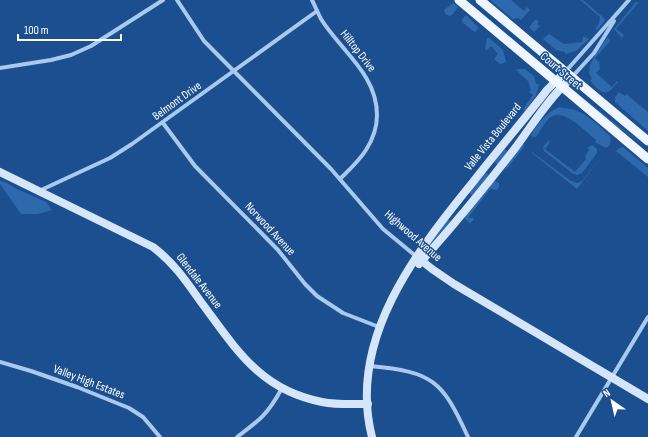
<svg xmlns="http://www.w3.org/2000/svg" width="648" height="437" viewBox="0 0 648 437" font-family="'Sofia Sans Condensed',sans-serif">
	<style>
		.green { fill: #2e69ad }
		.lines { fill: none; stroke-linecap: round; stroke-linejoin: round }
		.street { stroke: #a9c9ee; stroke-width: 4 }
		.secondary { stroke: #d6e6fa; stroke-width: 8 }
		.primary { stroke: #f0f6ff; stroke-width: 9 }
		.labels { text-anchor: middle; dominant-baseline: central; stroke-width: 3; stroke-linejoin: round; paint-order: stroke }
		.street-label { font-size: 12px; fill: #fff; stroke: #1b4f8f }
	</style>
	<rect width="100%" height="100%" fill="#1b4f8f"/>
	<g class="green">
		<polygon points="490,0 511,0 524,11 527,7 530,10 521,20 519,18 513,19"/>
		<polygon points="580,0 583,0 605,19 604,22 597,30 595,29 599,24 600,17"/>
		<polygon points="636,2 639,2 616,29 624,35 622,38 614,29"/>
		<polygon points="453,3 458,7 452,15 449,16 445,13 444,10"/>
		<polygon points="466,15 479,28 475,32 473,31 462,22 462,19"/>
		<polygon points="536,19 539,22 537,24 540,26 534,32 529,27"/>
		<polygon points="549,34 564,44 582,42 583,36 589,39 576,51 565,54 565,52 556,50 543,39"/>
		<polygon points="487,38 489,38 503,50 506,62 500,64 494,59 498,54 491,46 487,50 485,50"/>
		<path d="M 607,38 L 609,38 L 610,41 L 595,58 L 599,62 L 600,69 L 596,73 L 612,87 L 617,81 L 618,82 C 612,88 608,97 599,90 C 595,87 593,84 590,80 L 592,79 L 589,73 L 590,65 L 595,55 Z"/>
		<polygon points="519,69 525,69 534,76 536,84 539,84 536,96 525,111 523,109 533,95 529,92 531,90 528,81 516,70"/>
		<polygon points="619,92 625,96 626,94 648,112 648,131 615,102 615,97"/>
		<polygon points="579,94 608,118 648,148 611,122"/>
		<path d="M 561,107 L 561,108 C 581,107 596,123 610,136 C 611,141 611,146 606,148 L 595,142 L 596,140 C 587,133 563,107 551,117 C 545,121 540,131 536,137 L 534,137 L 531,136 C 535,125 550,109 561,107 Z"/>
		<polygon points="548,141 550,142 545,149 575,172 586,159 585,156 589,150 587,148 592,145 597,149 597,153 582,173 577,175 572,173 544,151 543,147"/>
		<polygon points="524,144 524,147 506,170 506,167 522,145"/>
		<polygon points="623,147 648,168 648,177 616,151 619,148"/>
		<polygon points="504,149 508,151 498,164 496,164 494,162"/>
		<polygon points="532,152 571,181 577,183 582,181 602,156 577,189 532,153"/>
		<polygon points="485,172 488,174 488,177 473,195 471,195 469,192"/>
		<polygon points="0,181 5,182 17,189 46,202 52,210 38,214 21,214 0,184"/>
		<polygon points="494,181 499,183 499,187 497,190 490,189 468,218 473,218 474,220 470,223 465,219 465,216"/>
		<polygon points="448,219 451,222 428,251 425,248"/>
	</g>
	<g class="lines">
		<g class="street">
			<polyline points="177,0 204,41 331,169 383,229 417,257"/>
			<path d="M 312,0 C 315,6 318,13 321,19 C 341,51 377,74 377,115 C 377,127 373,139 366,150 C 359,161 349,170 340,179"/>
			<polyline points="0,68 51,60 71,55 91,46 163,0"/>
			<polyline points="566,71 629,0"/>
			<polyline points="571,78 594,53 614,21"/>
			<polyline points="163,123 195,166 278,250 305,284 317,296 343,313 379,327"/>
			<polyline points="39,191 110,158 132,144 317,11"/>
			<polyline points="0,362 31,371 77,387 129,408 143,417 160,437"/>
			<path d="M 370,366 C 433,372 442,380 468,437"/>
			<path d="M 237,437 C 260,420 268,414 282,388"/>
			<polyline points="576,437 648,317"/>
		</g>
		<g class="secondary">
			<path d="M 0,172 L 153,247 C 174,263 186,281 201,302 C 236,349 260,390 322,402 C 337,405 352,404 368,404"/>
			<polyline points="417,257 432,269 454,284 648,399"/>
			<path d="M 419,264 C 453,226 485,187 516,147 C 532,125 547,101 567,82"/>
			<path d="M 372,437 C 347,340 416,252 473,182 C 497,151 523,121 547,90 L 561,76"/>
		</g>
		<g class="primary">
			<polyline points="459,0 648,159"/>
			<polyline points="480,0 648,141"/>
		</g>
	</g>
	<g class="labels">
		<g class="street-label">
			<text transform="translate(358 51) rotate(52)">Hilltop Drive</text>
			<text transform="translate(561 71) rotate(40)">Court Street</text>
			<text transform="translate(177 101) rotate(-36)">Belmont Drive</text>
			<text transform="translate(493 137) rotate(-51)">Valle Vista Boulevard</text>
			<text transform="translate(270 229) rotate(47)">Norwood Avenue</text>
			<text transform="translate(413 236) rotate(41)">Highwood Avenue</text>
			<text transform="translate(199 281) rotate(52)">Glendale Avenue</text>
			<text transform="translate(89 382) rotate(21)">Valley High Estates</text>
		</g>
	</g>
	<g transform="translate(612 401) rotate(326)" stroke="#1b4f8f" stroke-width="3" paint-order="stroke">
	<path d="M0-3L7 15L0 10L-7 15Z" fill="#ffffff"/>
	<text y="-6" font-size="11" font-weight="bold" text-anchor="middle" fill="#ffffff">N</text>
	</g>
	<path d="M18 34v6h103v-6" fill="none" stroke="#ffffff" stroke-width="2"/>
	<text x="24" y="34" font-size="12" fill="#ffffff" stroke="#1b4f8f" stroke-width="3" paint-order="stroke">100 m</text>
</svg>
